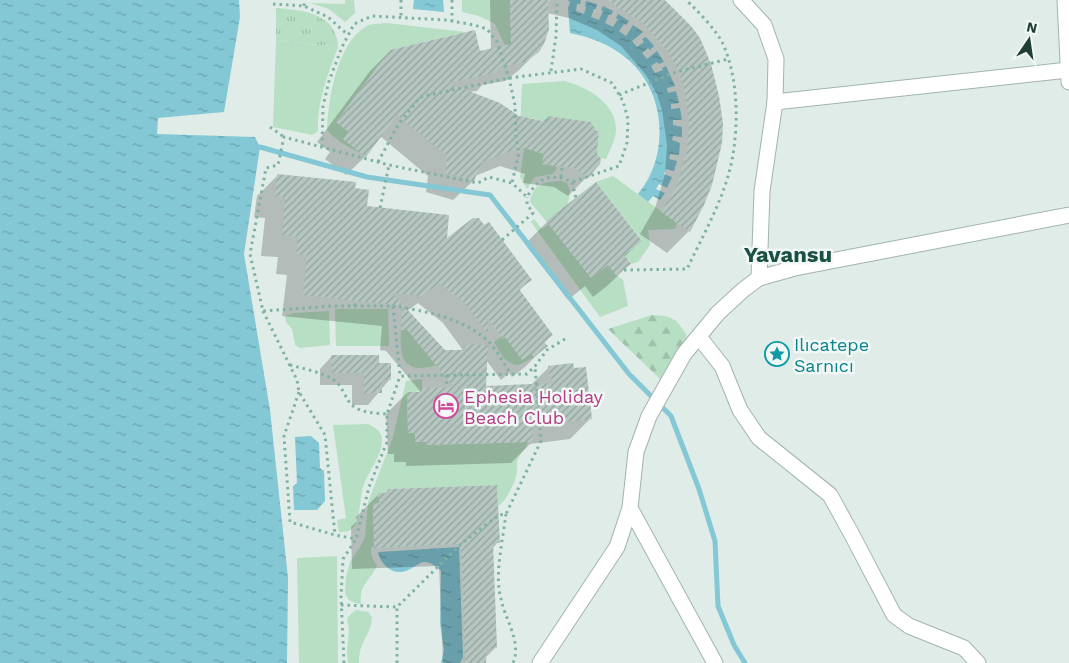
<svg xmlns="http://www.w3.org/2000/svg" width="1069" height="663" viewBox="0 0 1069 663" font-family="'Work Sans',sans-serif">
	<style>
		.grass { fill: #b7dfc3 }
		.forest { fill: url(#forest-firs) }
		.park { fill: url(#park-tufts) }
		.water { fill: url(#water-ripples) }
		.shadow { fill: #0003; fill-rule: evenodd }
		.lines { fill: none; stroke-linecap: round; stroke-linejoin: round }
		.stream { stroke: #84c7d5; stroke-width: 5 }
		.building { fill: url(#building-hatch) }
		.minor-casing { stroke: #a2b4ae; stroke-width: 17 }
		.tertiary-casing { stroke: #a2b4ae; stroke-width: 17 }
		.path { stroke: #7eb2a3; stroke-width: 3; stroke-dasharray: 2.5 4; stroke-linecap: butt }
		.minor { stroke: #fff; stroke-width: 15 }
		.tertiary { stroke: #fff; stroke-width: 15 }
		.labels { text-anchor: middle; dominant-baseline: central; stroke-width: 5; stroke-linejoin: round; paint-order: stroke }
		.culture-label { font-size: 18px; fill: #0d838f; stroke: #f1f8f5; text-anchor: start }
		.hotel-label { font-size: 18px; fill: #b23c85; stroke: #f1f8f5; text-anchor: start }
		.district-label { font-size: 22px; font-weight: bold; fill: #1a5144; stroke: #f1f8f5 }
	</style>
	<defs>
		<pattern id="forest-firs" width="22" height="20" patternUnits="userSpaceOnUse" patternTransform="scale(1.25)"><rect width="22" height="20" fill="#b7dfc3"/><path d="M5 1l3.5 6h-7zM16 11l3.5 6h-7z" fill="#9dc0a8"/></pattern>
		<pattern id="park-tufts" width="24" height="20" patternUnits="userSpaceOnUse" patternTransform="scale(1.25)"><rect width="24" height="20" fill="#b7dfc3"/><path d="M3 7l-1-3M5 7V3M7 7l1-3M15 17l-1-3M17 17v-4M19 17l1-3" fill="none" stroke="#9dc0a8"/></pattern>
		<pattern id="water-ripples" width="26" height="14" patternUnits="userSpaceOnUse" patternTransform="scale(1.25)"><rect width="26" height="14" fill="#84c7d5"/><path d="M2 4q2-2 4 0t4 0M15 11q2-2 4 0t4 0" fill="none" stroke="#6ba3ae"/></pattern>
		<pattern id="building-hatch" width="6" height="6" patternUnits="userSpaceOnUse" patternTransform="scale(1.25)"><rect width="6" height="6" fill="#b5c7c0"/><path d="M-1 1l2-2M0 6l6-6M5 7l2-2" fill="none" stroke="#93a39d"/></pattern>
	</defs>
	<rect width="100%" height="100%" fill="#e0ece7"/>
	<g class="grass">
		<polygon points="345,0 354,0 355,13 345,22 329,9 310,3 345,4"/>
		<polygon points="462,0 510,0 510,27 522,27 523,33 507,50 495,24 479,16 462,12"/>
		<path d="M 387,23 L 465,32 L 390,50 L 336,122 L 349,132 L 343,139 L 361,153 C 348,147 337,141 327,130 C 328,100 337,44 365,27 C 370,23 380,24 387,23 Z"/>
		<path d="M 276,40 L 338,47 C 328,74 317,101 318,131 L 313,135 L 273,127 Z"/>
		<path d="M 564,81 C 587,87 615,102 616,129 C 616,139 610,150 606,159 L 600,158 L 597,154 L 599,132 L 594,130 L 591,122 L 547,117 L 547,122 L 531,118 L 528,149 L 544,154 L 542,164 L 555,166 L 557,168 L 553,174 L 535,177 L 527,189 L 520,177 L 525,143 L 520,131 L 522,84 Z"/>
		<polygon points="613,176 677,223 675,229 648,230 650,245 638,262 631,264 624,255 642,240 596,182"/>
		<path d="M 561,181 L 567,183 L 570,191 L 568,204 L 546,221 L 530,202 C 533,183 544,182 561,181 Z"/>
		<polygon points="534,219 542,229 549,224 591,278 608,265 616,275 623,280 628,306 600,317 531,222"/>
		<polygon points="335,309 388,309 389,346 336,346"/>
		<polygon points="329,311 330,345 300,348 295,345 292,329 286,322 285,316 293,313"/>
		<path d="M 401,330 L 407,330 L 437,365 C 404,375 399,359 401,330 Z"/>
		<path d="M 501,337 L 503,339 L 505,337 L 522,360 L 531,353 L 534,357 L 519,365 C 504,364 501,353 494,342 Z"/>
		<path d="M 422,379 L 422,391 L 412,392 L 413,404 L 407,404 L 408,433 L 415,433 L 415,442 L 426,442 L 427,445 L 528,442 C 526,450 520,453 518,459 C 516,463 517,468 517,472 C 516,480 506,503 498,506 L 497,485 L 389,489 L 388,493 L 378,493 L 379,503 L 373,504 L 374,548 L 372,546 L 371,549 L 372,557 L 377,566 C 370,581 359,584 361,604 L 355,603 L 349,600 L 345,594 L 346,577 L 350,562 L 360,547 L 365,537 L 368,502 L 393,437 L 406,381 Z"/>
		<path d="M 368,424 C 376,428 382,431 382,440 C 382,456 368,472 363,487 C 360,497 360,521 353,528 C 350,532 343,532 339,532 L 337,520 L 346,518 L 333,425 Z"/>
		<polygon points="337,556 338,663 299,663 297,558"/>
		<path d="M 356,610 L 368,612 L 372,617 C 372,634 358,642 359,663 L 348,663 L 347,652 L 349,629 L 347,620 L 348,617 Z"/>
	</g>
	<path class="forest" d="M 652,315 C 673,316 676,318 687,336 L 660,379 L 608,329 Z"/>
	<path class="park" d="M 276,8 C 302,10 337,13 338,47 L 276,40 Z"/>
	<g class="water">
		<polygon points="0,0 239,0 240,17 224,112 158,118 157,134 255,137 260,147 244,254 270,410 288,578 287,663 0,663"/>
		<polygon points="414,0 443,0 444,12 413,9"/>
		<path d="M 581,0 L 580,4 L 577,4 L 576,11 L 584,14 L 586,7 L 585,6 L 586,1 L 597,4 L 596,9 L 594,9 L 591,17 L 599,20 L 603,11 L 601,10 L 603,6 L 613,11 L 611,15 L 609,14 L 605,23 L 613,27 L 618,19 L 616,18 L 618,14 L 629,21 L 626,25 L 624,24 L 619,31 L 626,36 L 633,25 L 643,32 L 632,41 L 637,47 L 644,42 L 642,39 L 646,37 L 654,46 L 650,50 L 648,48 L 642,53 L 647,59 L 657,51 L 664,62 L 659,64 L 657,62 L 651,66 L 655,73 L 663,70 L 662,68 L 666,66 L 675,86 L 667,88 L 668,93 L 676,91 L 679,103 L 671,104 L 671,109 L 680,108 L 682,120 L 673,120 L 673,125 L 682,127 L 682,137 L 673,136 L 672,140 L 680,143 L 679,155 L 670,154 L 669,159 L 677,161 L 674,171 L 666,169 L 664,174 L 672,177 L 667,188 L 659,184 L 656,189 L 665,193 L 660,200 L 653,196 L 648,202 L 638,194 C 671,155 666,89 625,57 C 609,44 590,37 570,33 L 568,8 L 570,2 L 568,0 Z"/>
		<polygon points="311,436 319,443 320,468 324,471 325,501 317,510 294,510 293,486 297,483 295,437"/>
		<path d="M 459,547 L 463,657 L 460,663 L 441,663 L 444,650 L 440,623 L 441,571 C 436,566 431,562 424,562 C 418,563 415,567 410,569 C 395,578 381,566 378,552 Z"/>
	</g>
	<g class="shadow">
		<polygon points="490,0 547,0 548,2 549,0 662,0 690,27 689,231 667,253 640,234 655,208 665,174 667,145 662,110 657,94 646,75 621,46 597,30 569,18 547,13 538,51 518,71 505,81 482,85 477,91 469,92 519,117 543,122 547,118 587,177 568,196 554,187 523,183 525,174 500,166 475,176 473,181 453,200 426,192 428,176 380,136 366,156 346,175 325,159 330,152 317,142 370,71 390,51 479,53 491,50"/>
		<path d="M 278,175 L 354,189 L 366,207 L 445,241 L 530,280 L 519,291 L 552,335 L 544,343 L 546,346 L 525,367 L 512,377 L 509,373 L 501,380 L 486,360 L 485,387 L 531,385 L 549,367 L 591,418 L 570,439 L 530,444 L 511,463 L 406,466 L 406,462 L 394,462 L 394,454 L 388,454 L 386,414 L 407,393 L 418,393 L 420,391 L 386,351 L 380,350 L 382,326 L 282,316 L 287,275 L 276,274 L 278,257 L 261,256 L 265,218 L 254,217 L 257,196 ZM 418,303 L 443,323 L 462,349 L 460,352 L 445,351 L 407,311 Z"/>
		<polygon points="547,222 640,241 624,257 630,264 607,286 593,297 585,286 568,300 525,244"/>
		<polygon points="332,356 378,365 390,379 368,405 352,405 352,385 320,385 320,369"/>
		<polygon points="389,490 498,542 492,549 495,648 485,658 485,663 443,663 439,566 352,569 351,527 357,521 356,517 379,494 385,494"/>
	</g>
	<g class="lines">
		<polyline class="stream" points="260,147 367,177 490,195 629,374 671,416 699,489 715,541 718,606 734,645 745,663"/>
	</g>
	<g class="building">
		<polygon points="510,0 548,0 549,29 544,44 539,52 525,62 497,68 498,72 448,83 500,103 519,116 547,122 547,116 591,122 596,131 599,131 597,154 601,159 600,164 588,178 574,168 542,164 544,154 521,147 482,162 474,181 445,173 447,156 397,115 366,157 343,139 349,132 336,122 390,50 475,30 480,51 511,44"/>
		<polygon points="607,0 665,0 691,26 700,38 711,64 719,96 723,123 722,143 712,185 704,205 690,232 661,212 677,185 687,151 689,122 684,88 679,72 668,52 644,24"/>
		<polygon points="277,174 356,182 355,188 369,190 367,206 449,215 447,238 473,218 479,218 484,225 489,222 532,280 519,289 553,335 544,342 548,346 534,357 531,353 522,360 505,337 503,339 488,319 488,334 464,302 439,283 422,296 392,293 445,350 466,350 466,344 488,345 486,386 555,383 550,377 548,366 573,363 574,368 586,367 592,419 532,425 533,442 426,445 426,442 415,442 415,433 408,433 407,392 422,392 422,388 454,387 407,330 401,330 402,306 303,295 307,255 296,254 298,237 282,235 285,197 275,196"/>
		<polygon points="596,182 642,241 624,255 631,264 616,275 608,265 591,278 546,221"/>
		<polygon points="331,355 379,355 379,363 391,363 391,380 382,380 382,393 364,393 364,373 332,373"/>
		<polygon points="497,485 500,543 493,543 497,648 487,649 486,663 465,663 461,544 374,548 373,504 379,503 378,493 388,493 388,489"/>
	</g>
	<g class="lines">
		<defs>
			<g id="minor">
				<polyline points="741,0 764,25 776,59 775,102 762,191 759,278"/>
				<polyline points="1065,0 1069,82"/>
				<polyline points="775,102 1068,70"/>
				<polyline points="699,337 722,366 740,410 759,438 830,495 851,533 894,615 909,626 964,648 978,663"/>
				<polyline points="630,508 715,663"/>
			</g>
			<polyline id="tertiary" points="540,663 617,547 630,508 636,452 649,416 684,354 718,313 743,290 759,278 795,268 1069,215"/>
		</defs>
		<use href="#minor" class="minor-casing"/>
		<use href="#tertiary" class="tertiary-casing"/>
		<g class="path">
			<polyline points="401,0 401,17"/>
			<polyline points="452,0 452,21"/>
			<polyline points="273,4 304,6 328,17 348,35"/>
			<polyline points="304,6 305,0"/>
			<polyline points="551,71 556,36 557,0"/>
			<polyline points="619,95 673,73 728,59"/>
			<polyline points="270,127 284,137"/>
			<polyline points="322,147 323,106 329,81 342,47 354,24 372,16 446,20 474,25 487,29 497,42 509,78 515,105 516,139 519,153 512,183"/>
			<polyline points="378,162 398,125 420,97 509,78 581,69 612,83 623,101 628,119 627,143 619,166 572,182"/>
			<polyline points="561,177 562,167"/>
			<polyline points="380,208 389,165"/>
			<polyline points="502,240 533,213 527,204 527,197"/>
			<path d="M 624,270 L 687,269 C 703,235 725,197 732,160 C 739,123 738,78 723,44 C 718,32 696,9 686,0"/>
			<polyline points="355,306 355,300"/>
			<path d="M 393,306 C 425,311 464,318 489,342 C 497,351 504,364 511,374"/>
			<polyline points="263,311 297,380 299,392 325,435 335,535"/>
			<path d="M 565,339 L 547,350 L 535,366 L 527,374 L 400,376 L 393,306 L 332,306 L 263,311 L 250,254 L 266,168 L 278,165 L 284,137 L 389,165 L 478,183 L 489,177 L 512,183 L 527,197 C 538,178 550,172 572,182 L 576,198"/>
			<path d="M 290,365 C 304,369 323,372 335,381 C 341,385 344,394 348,400 C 355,413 374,413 387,414"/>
			<polyline points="446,375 447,387"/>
			<polyline points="299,392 284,436 290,522 335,535 356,539"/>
			<path d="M 506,514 C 503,540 494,575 501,599 C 505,619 522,643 513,663"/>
			<polyline points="341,605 397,607 461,544 499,515 506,514 541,441 535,367"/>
			<polyline points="344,663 341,597 343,559 356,539 369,487 387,442 387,414 400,376"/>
			<polyline points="397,663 397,607"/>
		</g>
		<use href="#minor" class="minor"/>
		<use href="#tertiary" class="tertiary"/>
	</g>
	<defs>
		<symbol id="sight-ring" viewBox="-11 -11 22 22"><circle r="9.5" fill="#f1f8f5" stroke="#0f9aa8" stroke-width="1.5"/><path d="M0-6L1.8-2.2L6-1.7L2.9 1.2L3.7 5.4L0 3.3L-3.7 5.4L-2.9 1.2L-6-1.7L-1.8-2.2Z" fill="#0f9aa8"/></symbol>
		<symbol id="hotel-ring" viewBox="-11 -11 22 22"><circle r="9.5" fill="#f1f8f5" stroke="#d1479c" stroke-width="1.5"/><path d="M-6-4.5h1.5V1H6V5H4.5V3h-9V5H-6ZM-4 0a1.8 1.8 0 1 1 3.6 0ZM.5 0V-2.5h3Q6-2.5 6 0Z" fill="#d1479c"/></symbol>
	</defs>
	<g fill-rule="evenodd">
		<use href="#sight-ring" x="763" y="340" width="28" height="28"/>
		<use href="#hotel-ring" x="432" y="392" width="28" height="28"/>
	</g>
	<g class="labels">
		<g class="culture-label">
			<text x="794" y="344">Ilıcatepe<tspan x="794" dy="21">Sarnıcı</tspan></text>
		</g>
		<g class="hotel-label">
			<text x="464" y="396">Ephesia Holiday<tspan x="464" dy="21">Beach Club</tspan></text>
		</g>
		<g class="district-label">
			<text x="788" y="254">Yavansu</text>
		</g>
	</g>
	<g transform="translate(1029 40) rotate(13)" stroke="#f1f8f5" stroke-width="4" paint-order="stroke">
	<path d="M0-4L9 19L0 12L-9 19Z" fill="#1f3e36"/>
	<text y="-8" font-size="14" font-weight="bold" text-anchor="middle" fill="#1f3e36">N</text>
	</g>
</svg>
